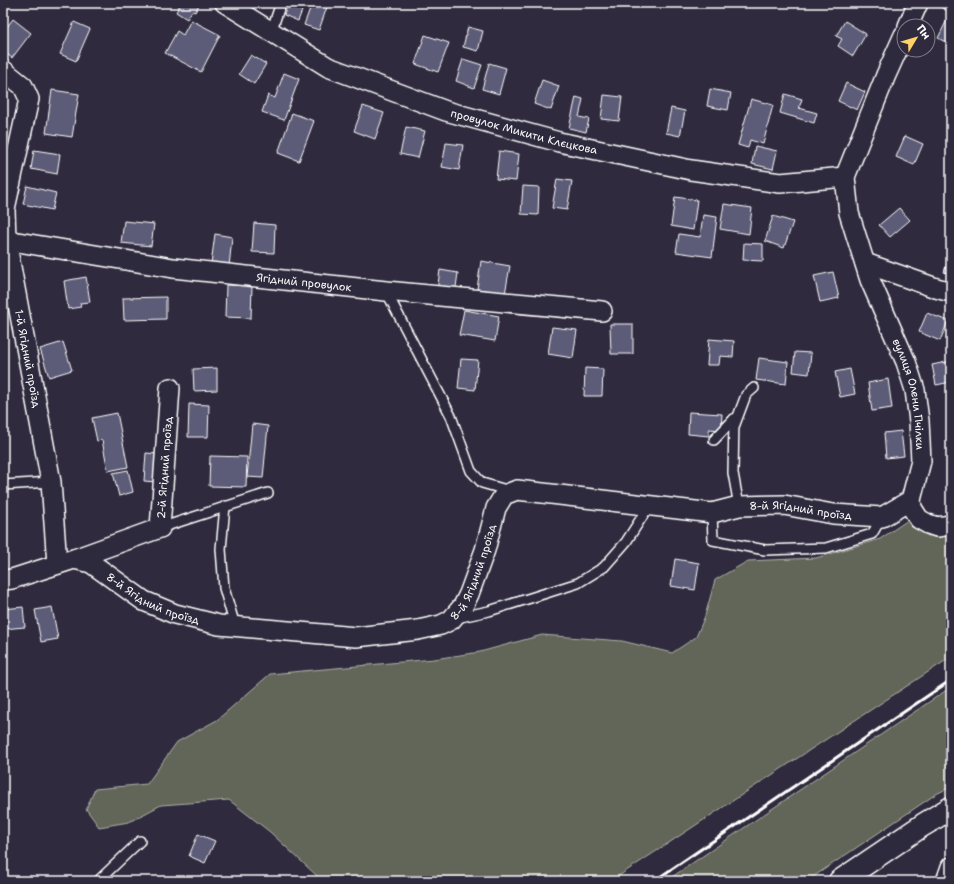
<svg xmlns="http://www.w3.org/2000/svg" width="954" height="884" viewBox="0 0 954 884" font-family="'Shantell Sans',sans-serif">
	<style>
		.green { fill: #626658; stroke: #b0b2ac }
		.building { fill: #5b5b78; stroke: #fff }
		.lines { fill: none; stroke-linecap: round; stroke-linejoin: round }
		.service-casing { stroke: #fff; stroke-width: 12 }
		.minor-casing { stroke: #fff; stroke-width: 22 }
		.tertiary-casing { stroke: #fff; stroke-width: 25 }
		.service { stroke: #2f2a3d; stroke-width: 9 }
		.minor { stroke: #2f2a3d; stroke-width: 19 }
		.tertiary { stroke: #2f2a3d; stroke-width: 22 }
		.rail { stroke: #fff; stroke-width: 3 }
		.labels { text-anchor: middle; dominant-baseline: central; stroke-width: 3; stroke-linejoin: round; paint-order: stroke }
		.street-label { font-size: 11px; fill: #fff; stroke: #2f2a3d }
	</style>
	<rect width="100%" height="100%" fill="#2f2a3d"/>
	<filter id="ink" filterUnits="userSpaceOnUse"><feTurbulence type="fractalNoise" baseFrequency=".025" numOctaves="2"/><feDisplacementMap in="SourceGraphic" scale="8" xChannelSelector="R" yChannelSelector="G"/><feConvolveMatrix kernelMatrix="1 2 1 2 8 2 1 2 1" color-interpolation-filters="sRGB"/></filter>
	<g filter="url(#ink)">
		<g class="green">
			<polygon points="908,520 928,536 951,533 951,657 611,881 320,881 317,876 270,832 229,800 161,805 129,822 99,827 86,809 95,789 147,784 177,742 217,720 270,674 434,659 480,652 542,635 622,641 672,653 696,637 705,616 715,580 748,561 816,558 880,539"/>
			<polygon points="951,687 951,787 936,794 807,881 666,881"/>
		</g>
		<g class="building">
			<polygon points="181,3 200,3 195,12 192,11 187,19 176,12"/>
			<polygon points="288,3 305,3 298,21 284,15"/>
			<polygon points="312,3 327,7 319,30 304,25"/>
			<polygon points="938,3 951,3 951,13 937,5"/>
			<polygon points="13,19 31,33 12,58 3,51 3,32"/>
			<polygon points="191,20 220,35 201,72 165,53 177,31 183,35"/>
			<polygon points="947,20 951,22 951,45 938,38"/>
			<polygon points="845,21 866,34 853,56 838,46 842,39 836,36"/>
			<polygon points="74,22 90,29 76,61 60,54"/>
			<polygon points="468,27 483,31 478,51 463,47"/>
			<polygon points="425,35 449,43 438,72 415,64"/>
			<polygon points="251,55 266,64 254,84 239,74"/>
			<polygon points="463,59 482,65 474,88 456,81"/>
			<polygon points="489,63 506,68 499,94 482,89"/>
			<polygon points="284,73 299,79 284,120 262,112 268,95 275,98"/>
			<polygon points="542,80 559,86 551,110 534,104"/>
			<polygon points="846,83 865,92 857,110 838,101"/>
			<polygon points="710,89 731,93 728,110 707,106"/>
			<polygon points="52,90 79,94 72,137 46,133"/>
			<polygon points="785,94 802,99 799,108 817,113 814,123 780,113"/>
			<polygon points="604,95 622,97 619,121 601,119"/>
			<polygon points="576,97 583,99 579,117 589,119 586,132 569,128"/>
			<polygon points="751,99 773,105 763,144 750,140 748,148 738,145"/>
			<polygon points="363,106 384,113 375,139 354,131"/>
			<polygon points="671,108 685,111 680,136 666,133"/>
			<polygon points="292,113 314,121 299,161 278,153"/>
			<polygon points="406,127 425,131 418,158 400,154"/>
			<polygon points="905,136 923,144 914,165 896,157"/>
			<polygon points="446,143 463,145 459,170 442,167"/>
			<polygon points="755,146 777,151 773,169 752,164"/>
			<polygon points="34,150 60,154 57,174 31,169"/>
			<polygon points="499,151 519,154 516,181 496,179"/>
			<polygon points="557,179 572,181 567,210 552,208"/>
			<polygon points="27,186 56,193 52,210 23,204"/>
			<polygon points="523,186 539,187 538,215 521,214"/>
			<polygon points="675,197 697,200 693,230 671,226"/>
			<polygon points="724,204 752,208 749,234 720,229"/>
			<polygon points="899,208 910,220 890,237 879,225"/>
			<polygon points="703,215 717,217 712,257 676,252 679,234 700,237"/>
			<polygon points="773,216 793,222 784,248 765,241"/>
			<polygon points="124,221 154,224 151,246 121,243"/>
			<polygon points="254,223 275,225 274,253 252,252"/>
			<polygon points="215,234 232,237 229,267 211,264"/>
			<polygon points="744,243 763,244 763,261 743,260"/>
			<polygon points="951,252 951,274 944,272"/>
			<polygon points="481,261 510,266 505,294 477,289"/>
			<polygon points="440,270 458,273 455,294 437,291"/>
			<polygon points="833,272 839,298 820,302 814,276"/>
			<polygon points="86,277 90,302 80,303 81,307 68,309 64,281"/>
			<polygon points="226,285 252,286 251,318 225,317"/>
			<polygon points="166,297 166,319 124,320 123,298"/>
			<polygon points="464,310 499,316 495,341 459,335"/>
			<polygon points="927,313 948,321 940,341 919,332"/>
			<polygon points="610,324 633,324 633,354 611,354"/>
			<polygon points="552,327 577,330 573,358 548,354"/>
			<polygon points="709,339 734,341 733,357 720,356 719,365 707,365"/>
			<polygon points="63,342 72,370 49,377 40,349"/>
			<polygon points="795,352 811,353 809,374 793,372"/>
			<polygon points="759,358 788,362 786,384 756,380"/>
			<polygon points="461,359 478,360 475,390 458,388"/>
			<polygon points="951,361 951,382 936,385 932,365"/>
			<polygon points="217,368 217,390 194,391 193,369"/>
			<polygon points="585,368 603,369 602,396 584,396"/>
			<polygon points="850,369 855,394 840,397 835,372"/>
			<polygon points="888,379 892,408 872,411 868,383"/>
			<polygon points="189,404 209,405 208,437 188,437"/>
			<polygon points="689,412 722,414 721,430 709,429 709,436 688,434"/>
			<polygon points="117,413 128,467 108,471 102,440 97,441 92,418"/>
			<polygon points="252,424 268,426 263,478 247,477"/>
			<polygon points="901,431 904,456 886,458 884,433"/>
			<polygon points="947,434 951,434 951,460 950,460"/>
			<polygon points="146,453 158,454 156,482 144,481"/>
			<polygon points="210,456 247,457 246,487 209,486"/>
			<polygon points="128,470 133,492 119,496 113,473"/>
			<polygon points="675,559 699,563 695,590 671,586"/>
			<polygon points="23,607 25,627 3,629 3,609"/>
			<polygon points="52,607 58,639 41,642 35,610"/>
			<polygon points="198,834 215,841 205,863 189,856"/>
		</g>
		<g class="lines">
			<defs>
				<g id="service">
					<polyline points="271,32 281,3"/>
					<polyline points="386,291 451,416 471,471 482,483 510,491"/>
					<polyline points="734,419 733,473 739,506"/>
					<polyline points="714,440 734,419 734,427 746,395 754,388"/>
					<polyline points="3,485 51,482"/>
					<polyline points="225,506 221,549 224,588 235,626"/>
					<polyline points="712,513 713,540 765,550 826,548 872,534 882,517"/>
					<polyline points="160,528 268,493"/>
					<polyline points="456,618 489,611 578,583 604,567 626,542 649,506"/>
					<polyline points="98,881 140,841"/>
				</g>
				<g id="minor">
					<path id="s1" d="M 225,3 L 328,67 L 446,111 L 559,142 L 691,170 L 780,183 L 845,177"/>
					<polyline points="908,26 918,3"/>
					<path id="s2" d="M 904,35 L 886,75 L 845,177 L 849,213 L 870,280 L 906,362 L 915,390 L 919,421 L 921,461 L 911,500 L 912,508 L 919,519 L 928,524 L 937,527 L 951,525"/>
					<path id="s3" d="M 3,70 L 23,86 L 29,99 L 5,209 L 6,240 L 51,482 L 57,564"/>
					<path id="s4" d="M 6,240 L 173,268 L 386,291 L 602,311"/>
					<polyline points="865,263 936,288 951,292"/>
					<path id="s5" d="M 74,559 L 160,528 L 170,388"/>
					<path id="s6" d="M 3,580 L 12,579 L 74,559 L 91,563 L 144,601 L 175,614 L 219,625 L 356,637 L 418,630 L 441,625 L 451,620 L 463,606 L 469,594 L 485,550 L 496,508 L 504,495 L 517,490 L 712,513 L 739,506 L 784,505 L 833,514 L 882,517 L 911,500"/>
					<polyline points="946,881 951,867"/>
				</g>
				<polyline id="tertiary" points="840,881 923,825 951,808"/>
			</defs>
			<use href="#service" class="service-casing"/>
			<use href="#minor" class="minor-casing"/>
			<use href="#tertiary" class="tertiary-casing"/>
			<use href="#service" class="service"/>
			<use href="#minor" class="minor"/>
			<use href="#tertiary" class="tertiary"/>
			<polyline class="rail" points="654,881 951,680"/>
		</g>
	</g>
	<g class="labels">
		<g class="street-label">
			<text stroke="none"><textPath href="#s1" startOffset="328">провулок Микити Клєцкова</textPath></text>
			<text stroke="none"><textPath href="#s4" startOffset="301">Ягідний провулок</textPath></text>
			<text stroke="none"><textPath href="#s3" startOffset="304">1-й Ягідний проїзд</textPath></text>
			<text stroke="none"><textPath href="#s2" startOffset="382">вулиця Олени Пчілки</textPath></text>
			<text stroke="none"><textPath href="#s5" startOffset="152">2-й Ягідний проїзд</textPath></text>
			<text stroke="none"><textPath href="#s6" startOffset="908">8-й Ягідний проїзд</textPath></text>
			<text stroke="none"><textPath href="#s6" startOffset="524">8-й Ягідний проїзд</textPath></text>
			<text stroke="none"><textPath href="#s6" startOffset="164">8-й Ягідний проїзд</textPath></text>
		</g>
	</g>
	<rect width="954" height="884" fill="none" stroke="#2f2a3d" stroke-width="16"/>
	<rect x="8" y="8" width="938" height="868" fill="none" stroke="#fff" stroke-width="1.5" filter="url(#ink)"/>
	<g transform="translate(916 38) rotate(52)"><circle r="19" fill="#2f2a3d" stroke="#827f8b"/>
	<path d="M0-3L7 15L0 10L-7 15Z" fill="#ffd166"/>
	<text y="-6" font-size="11" font-weight="bold" text-anchor="middle" fill="#ffffff">Пн</text>
	</g>
</svg>
